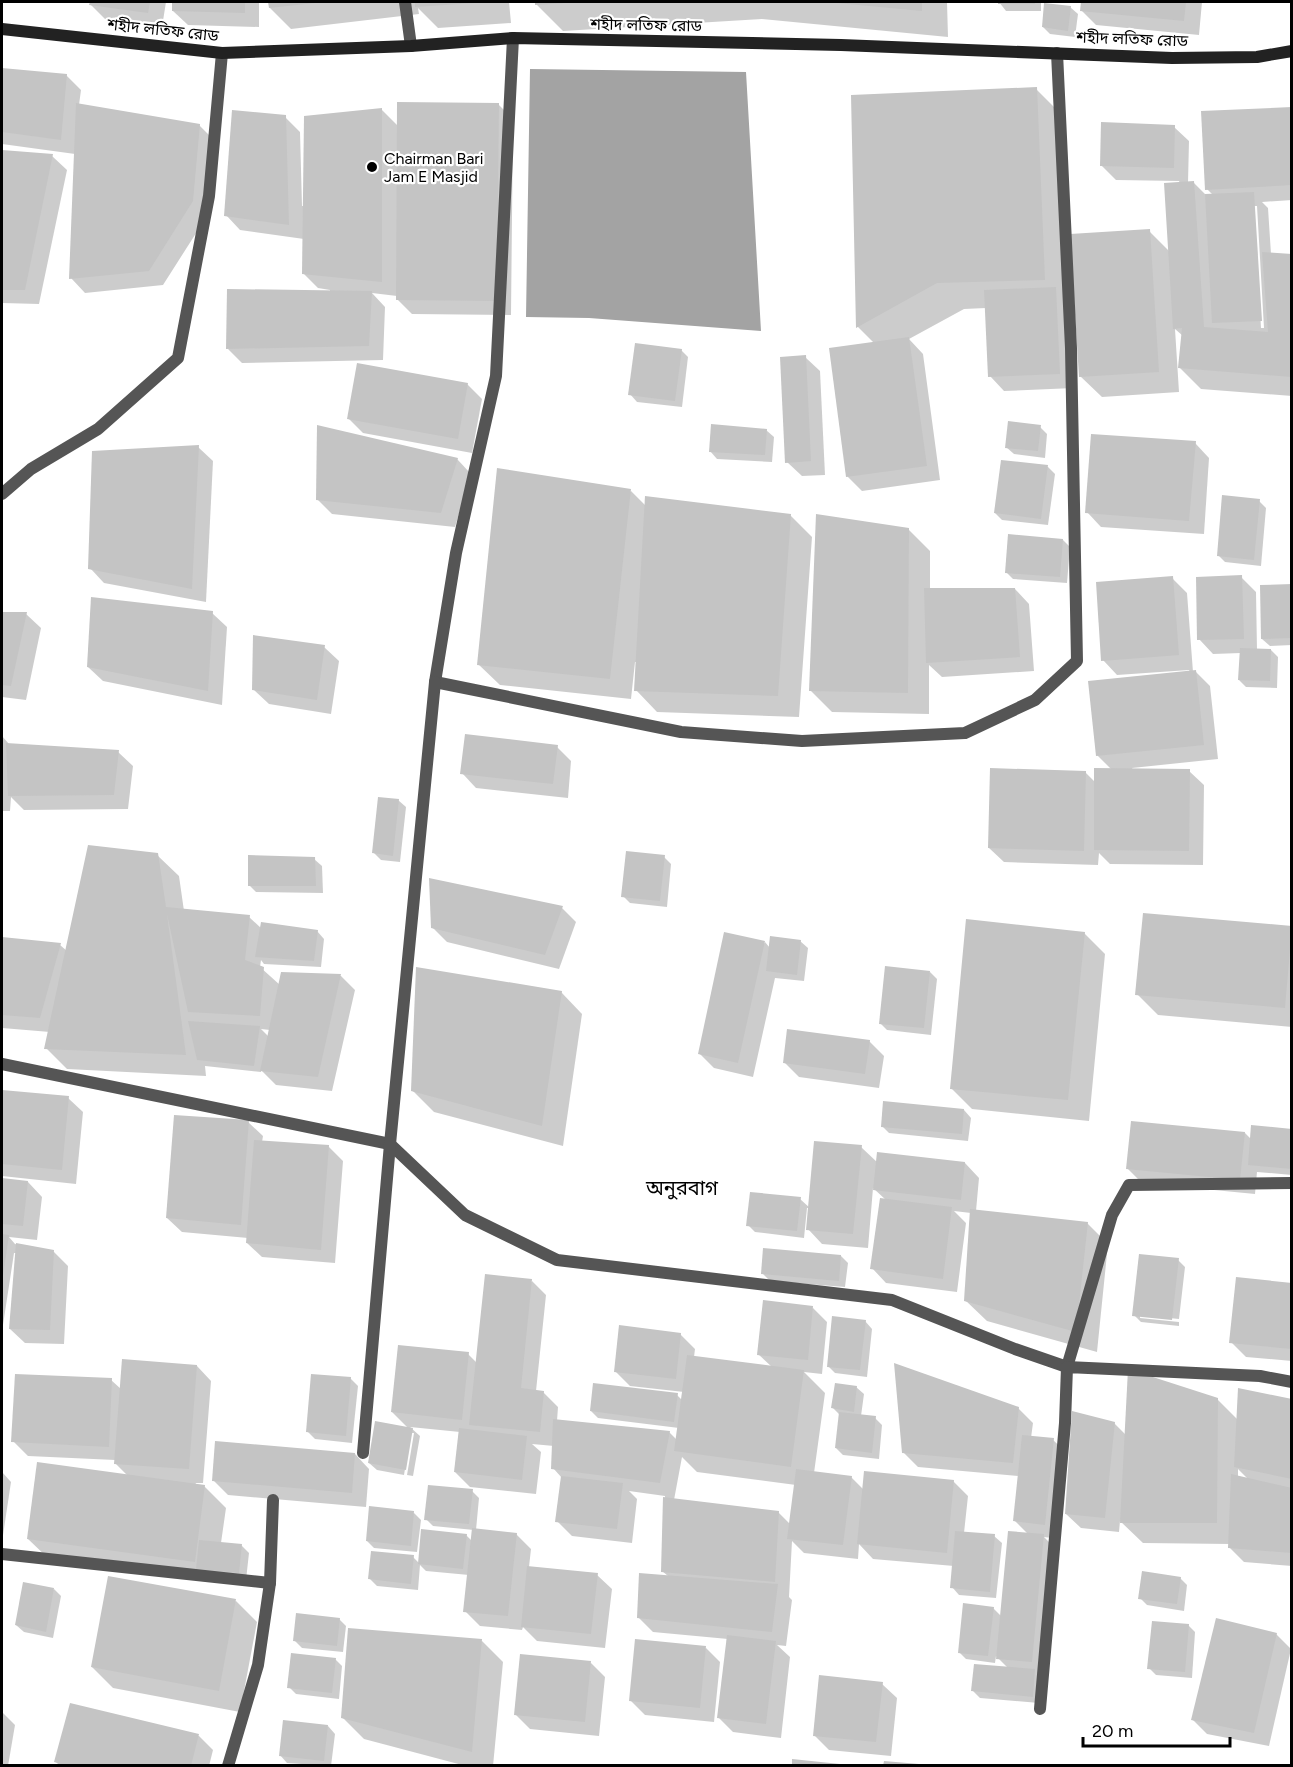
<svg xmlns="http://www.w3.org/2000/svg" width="1293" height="1767" viewBox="0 0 1293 1767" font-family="Figtree,'Noto Sans Bengali',sans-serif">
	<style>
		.water { fill: #a3a3a3 }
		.shadow { fill: #0003; fill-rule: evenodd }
		.building { fill: #c4c4c4 }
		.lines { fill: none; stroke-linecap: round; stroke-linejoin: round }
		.street { stroke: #555; stroke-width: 12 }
		.secondary { stroke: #222; stroke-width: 12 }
		.poi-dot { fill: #000; stroke: #fff; stroke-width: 2 }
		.labels { text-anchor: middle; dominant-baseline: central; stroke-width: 4.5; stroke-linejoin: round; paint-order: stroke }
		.street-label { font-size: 16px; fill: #000; stroke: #fff }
		.poi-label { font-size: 16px; fill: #000; stroke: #fff; text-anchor: start }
		.quarter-label { font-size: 20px; fill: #000; stroke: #fff }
	</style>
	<rect width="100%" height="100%" fill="#fff"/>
	<polygon class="water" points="530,69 746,72 761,331 589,318 526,317"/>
	<g class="shadow">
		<polygon points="91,2 166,2 162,27 105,19 91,5"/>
		<polygon points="173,2 259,2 259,27 188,25 173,11"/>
		<polygon points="269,2 509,2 511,23 438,28 418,8 419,14 291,29 270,8"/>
		<polygon points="536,2 947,2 948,37 762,19 563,31 536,4"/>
		<polygon points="999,2 1041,2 1041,11 1006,11"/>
		<polygon points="1082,2 1202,2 1199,35 1096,25 1081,10"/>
		<polygon points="1070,7 1078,14 1075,37 1050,34 1043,27"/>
		<polygon points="2,69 66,75 81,90 79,105 199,125 214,140 207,216 163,285 85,293 71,278 75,154 2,144"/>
		<polygon points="1036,89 1063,116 1074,388 1004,391 990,376 986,308 964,309 909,339 923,354 940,480 862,491 847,476 874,343 858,327 852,96"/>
		<polygon points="498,104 513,119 511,315 412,314 397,299 397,296 372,293 385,307 383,360 242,363 228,349 330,292 330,290 318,288 304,274 304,239 240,230 226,215 285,117 300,132 302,206 305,206 382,110 399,127"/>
		<path d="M 1292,109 L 1292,200 L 1262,202 L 1268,208 L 1271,254 L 1292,255 L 1292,396 L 1201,389 L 1180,368 L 1183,336 L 1175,329 L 1179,392 L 1102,397 L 1080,376 L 1149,231 L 1170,252 L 1180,184 L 1179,181 L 1116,180 L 1101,165 L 1174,127 L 1189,141 L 1188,183 L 1194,183 L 1206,195 L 1213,195 L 1207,189 ZM 1254,206 L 1257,206 L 1264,328 L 1261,328 Z"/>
		<polygon points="2,151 52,156 67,170 39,304 2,303"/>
		<polygon points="681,350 688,357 682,407 637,402 630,394"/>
		<polygon points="805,357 820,371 825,475 802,476 787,462"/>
		<polygon points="467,384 482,399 472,453 363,433 348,418"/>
		<polygon points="1040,427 1047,434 1045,458 1014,454 1006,447"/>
		<polygon points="766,430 774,437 772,462 717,459 710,451"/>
		<polygon points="1195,443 1209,458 1204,534 1101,527 1087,512"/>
		<polygon points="198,447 213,461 206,602 104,583 90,568"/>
		<polygon points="457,459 471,474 455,527 332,514 317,499"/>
		<polygon points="1002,461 1048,467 1055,474 1048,525 1002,520 995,513"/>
		<polygon points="631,491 646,506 791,516 812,537 799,717 657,712 636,690 637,662 635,662 631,699 500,685 478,664"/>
		<polygon points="1259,501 1266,508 1261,566 1225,562 1218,555"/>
		<polygon points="909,530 930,551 930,590 1015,589 1029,604 1034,671 942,677 929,665 929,714 832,712 811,691"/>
		<polygon points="1063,540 1070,547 1067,583 1013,579 1006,572"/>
		<polygon points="1241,577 1256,592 1257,650 1271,650 1278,657 1277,688 1246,687 1239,680 1241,653 1213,654 1199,639"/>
		<polygon points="1172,578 1187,593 1193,672 1196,672 1210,686 1218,759 1132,768 1133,770 1189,771 1204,785 1203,865 1110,864 1099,853 1098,865 1004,862 989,848 1085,772 1095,782 1112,770 1097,755 1190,672 1189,670 1117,675 1103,660"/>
		<polygon points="1292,585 1292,645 1270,646 1262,639"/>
		<polygon points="2,613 26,614 41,628 26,700 2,697"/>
		<polygon points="212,613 227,627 222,705 103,681 88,667"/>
		<polygon points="324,647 339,661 331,714 269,704 254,690"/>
		<polygon points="2,736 9,744 118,752 133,766 128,809 24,810 11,797 10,811 2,811"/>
		<polygon points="557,747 571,761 568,798 476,788 462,773"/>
		<polygon points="398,800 406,807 400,862 381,860 374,853"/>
		<path d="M 157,855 L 179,876 L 184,911 L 249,917 L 262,929 L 317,931 L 324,939 L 321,967 L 264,964 L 261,960 L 260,967 L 280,985 L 282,974 L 341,976 L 355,990 L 332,1091 L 276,1085 L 261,1070 L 261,1072 L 205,1066 L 206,1076 L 67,1069 L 46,1048 L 50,1032 L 2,1028 L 2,938 L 60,945 L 67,951 ZM 261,1029 L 270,1030 L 269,1037 Z"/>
		<polygon points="664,857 671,864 667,907 630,903 623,896"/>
		<polygon points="314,859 322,866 323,893 256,892 249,885"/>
		<polygon points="562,908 576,922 559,969 447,942 432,927"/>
		<polygon points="1291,928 1292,1027 1158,1015 1137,994"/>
		<polygon points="1084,933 1105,954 1089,1121 972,1109 951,1088"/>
		<polygon points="800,941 808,948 804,981 775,978 753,1077 714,1068 699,1053 765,942 770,948"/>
		<polygon points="930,972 937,979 931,1035 887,1030 880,1023"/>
		<polygon points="561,992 582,1014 563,1146 434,1112 413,1091"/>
		<polygon points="869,1041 884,1056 879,1088 799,1077 784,1062"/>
		<polygon points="2,1091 68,1098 83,1112 76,1184 2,1176"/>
		<polygon points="964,1110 971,1118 968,1141 889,1133 882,1126"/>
		<polygon points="248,1122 263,1136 262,1142 328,1146 343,1161 335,1263 262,1257 247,1243 248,1238 182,1232 167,1218"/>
		<polygon points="1292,1130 1292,1175 1257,1172 1255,1194 1142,1183 1127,1168 1245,1133 1252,1140"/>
		<polygon points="861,1147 878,1163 965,1163 979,1178 976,1211 1087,1223 1108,1244 1097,1352 987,1321 965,1300 971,1213 954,1211 966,1223 957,1292 886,1283 872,1268 886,1200 873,1188 868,1248 822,1244 808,1229"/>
		<polygon points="2,1179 28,1182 42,1197 37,1240 9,1237 15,1244 54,1252 68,1266 64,1344 25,1343 10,1329 16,1253 14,1253 3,1325 2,1324"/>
		<polygon points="800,1199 810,1208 807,1208 804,1238 755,1232 748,1225"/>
		<polygon points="841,1256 848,1263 845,1287 770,1281 763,1274"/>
		<polygon points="1178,1260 1185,1267 1179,1319 1140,1315 1140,1318 1179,1322 1179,1326 1141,1322 1134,1315"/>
		<path d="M 532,1281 L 546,1295 L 536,1391 L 543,1392 L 558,1407 L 557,1421 L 669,1432 L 677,1440 L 679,1428 L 598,1418 L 591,1411 L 677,1395 L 682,1400 L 684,1392 L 630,1386 L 615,1371 L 680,1334 L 695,1349 L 694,1357 L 772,1367 L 758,1354 L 813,1308 L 827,1322 L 822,1374 L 804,1372 L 825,1393 L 814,1473 L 851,1477 L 864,1490 L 953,1481 L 968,1496 L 964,1533 L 994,1536 L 1002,1543 L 996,1598 L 959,1595 L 952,1587 L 954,1566 L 873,1559 L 859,1544 L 858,1559 L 804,1553 L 792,1541 L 789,1597 L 792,1600 L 786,1646 L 777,1645 L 790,1657 L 781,1738 L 733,1732 L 719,1718 L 728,1639 L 653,1632 L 638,1617 L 668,1576 L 662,1571 L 665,1496 L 629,1491 L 637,1499 L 632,1543 L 572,1536 L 557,1521 L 562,1478 L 553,1468 L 554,1446 L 532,1444 L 541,1452 L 536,1494 L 470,1487 L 455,1472 L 460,1432 L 410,1427 L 420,1436 L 413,1476 L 407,1475 L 414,1433 L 411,1433 L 404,1475 L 377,1470 L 369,1463 L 409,1429 L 392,1412 L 468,1354 L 477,1363 ZM 682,1457 L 697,1472 L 796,1485 L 791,1525 L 778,1512 L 674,1500 Z"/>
		<polygon points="1292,1285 1292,1361 1246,1357 1231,1342"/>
		<polygon points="865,1321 872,1329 867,1377 835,1373 828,1366"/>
		<polygon points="197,1366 211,1381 203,1483 196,1483 195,1485 204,1486 226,1508 221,1543 241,1545 249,1553 246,1580 50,1560 28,1539 128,1476 115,1463 115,1460 28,1456 13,1441 111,1380 121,1389"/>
		<polygon points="350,1378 358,1386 352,1443 315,1439 308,1432"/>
		<polygon points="856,1387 864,1394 861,1416 875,1418 882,1425 879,1459 843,1455 836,1448 840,1415 833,1408"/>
		<path d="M 1217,1399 L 1238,1420 L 1292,1401 L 1292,1566 L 1244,1562 L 1230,1548 L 1230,1544 L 1143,1543 L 1120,1521 L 1119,1532 L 1081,1528 L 1066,1514 L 1114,1423 L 1126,1435 ZM 1238,1469 L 1248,1479 L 1238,1477 Z"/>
		<polygon points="1018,1408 1033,1423 1031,1438 1053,1440 1068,1454 1059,1539 1044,1537 1057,1550 1039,1703 980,1698 973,1691 1008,1668 996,1656 995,1663 966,1659 959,1652 993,1608 1001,1616 1029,1535 1015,1521 1019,1476 918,1467 903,1452"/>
		<polygon points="355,1454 369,1469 366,1507 228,1495 213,1480"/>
		<polygon points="2,1472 11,1482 2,1542"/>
		<polygon points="472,1491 479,1498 476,1530 516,1534 531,1549 529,1567 597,1575 612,1589 605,1648 537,1641 523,1627 522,1630 480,1626 465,1611 469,1575 426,1571 420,1565 418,1590 377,1586 370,1579 413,1557 419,1563 466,1535 472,1541 474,1530 433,1526 426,1519"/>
		<polygon points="414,1513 421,1520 417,1552 374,1548 367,1541"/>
		<polygon points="1180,1578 1187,1585 1184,1611 1147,1605 1140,1598"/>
		<polygon points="54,1589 61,1596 53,1638 24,1632 16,1625"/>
		<polygon points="236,1601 257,1622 240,1712 113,1688 92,1667"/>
		<polygon points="339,1619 346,1626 343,1652 302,1648 295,1641"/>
		<polygon points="1188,1625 1195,1632 1192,1678 1156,1675 1149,1668"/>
		<polygon points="1276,1634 1291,1649 1269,1746 1207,1734 1193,1720"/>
		<polygon points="482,1641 503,1662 493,1766 466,1766 364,1739 343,1718"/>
		<polygon points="706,1648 720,1662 714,1722 645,1715 630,1700"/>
		<polygon points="335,1659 342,1666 339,1699 296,1694 289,1687"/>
		<polygon points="591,1663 605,1677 599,1736 530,1729 515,1714"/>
		<polygon points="882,1684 897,1698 891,1756 829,1750 814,1735"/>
		<polygon points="71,1705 199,1736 213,1750 209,1766 60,1766 56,1762"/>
		<polygon points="2,1712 15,1725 8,1766 2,1766"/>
		<polygon points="328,1726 335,1734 331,1766 287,1763 280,1755"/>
	</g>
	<g class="building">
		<polygon points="90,2 150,2 148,13 89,5"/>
		<polygon points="172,2 245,2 245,13 172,11"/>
		<polygon points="268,2 315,2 315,3 269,8"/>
		<polygon points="415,2 474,2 474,3 415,7"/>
		<polygon points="535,2 565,2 565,3 535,5"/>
		<polygon points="837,2 922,2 922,11 837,3"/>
		<rect x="998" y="2" width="37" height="2"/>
		<polygon points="1081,2 1186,2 1184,21 1080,11"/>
		<polygon points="1044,3 1071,6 1068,31 1042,27"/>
		<polygon points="2,68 67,74 61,140 2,132"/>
		<polygon points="1037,87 1045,280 937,283 856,328 851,95"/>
		<polygon points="397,102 499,103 497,301 396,300"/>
		<polygon points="76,103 200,124 193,201 149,271 69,279"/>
		<polygon points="1292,107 1292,185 1205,190 1201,111"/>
		<polygon points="382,108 382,282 302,274 304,116"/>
		<polygon points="232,110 286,115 289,225 224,216"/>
		<polygon points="1101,122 1175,125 1174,168 1100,166"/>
		<polygon points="2,150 53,154 25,290 2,290"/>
		<polygon points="1194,181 1204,327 1268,332 1262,252 1292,254 1291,377 1178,368 1182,328 1173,329 1164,183"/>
		<polygon points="1254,192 1262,321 1212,323 1205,194"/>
		<polygon points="1150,229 1159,372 1079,377 1070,234"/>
		<polygon points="1056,287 1060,374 988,377 984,290"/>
		<polygon points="227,289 372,291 369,346 226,349"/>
		<polygon points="909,337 927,466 846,477 829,348"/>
		<polygon points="635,343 682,349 675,401 628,395"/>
		<polygon points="806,355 811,461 785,463 780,357"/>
		<polygon points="357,363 468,383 458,439 347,419"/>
		<polygon points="1008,421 1041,425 1038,451 1005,448"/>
		<polygon points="711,424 767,429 765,455 709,452"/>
		<polygon points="317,425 458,458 441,513 316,500"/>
		<polygon points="1091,434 1196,441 1189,521 1085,513"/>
		<polygon points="199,445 192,589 88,569 92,451"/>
		<polygon points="1001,460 1048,465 1041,519 994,513"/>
		<polygon points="497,468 631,489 610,679 477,665"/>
		<polygon points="1222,495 1260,499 1254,560 1217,556"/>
		<polygon points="645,496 791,514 778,696 634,691"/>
		<polygon points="816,514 909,528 908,693 809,691"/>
		<polygon points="1008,534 1063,539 1060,577 1005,573"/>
		<polygon points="1242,575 1244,639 1197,640 1196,577"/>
		<polygon points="1173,576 1179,655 1101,661 1096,582"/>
		<polygon points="1292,584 1292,638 1261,639 1260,585"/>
		<polygon points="924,588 1015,588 1020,657 926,663"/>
		<polygon points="91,597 213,611 208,691 87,667"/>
		<polygon points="2,612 27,612 11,686 2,685"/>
		<polygon points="253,635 325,645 317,700 252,690"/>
		<polygon points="1240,648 1271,649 1270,681 1238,680"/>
		<polygon points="1196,670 1204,745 1096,756 1088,681"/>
		<polygon points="465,734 558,745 553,784 460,774"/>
		<polygon points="6,743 119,750 114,795 8,796"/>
		<polygon points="990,768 1086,771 1084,851 988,848"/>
		<polygon points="1094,768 1190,769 1189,851 1094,850"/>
		<polygon points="378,797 399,799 393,856 372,853"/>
		<polygon points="88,845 158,853 166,907 250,915 245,960 264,967 260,1016 188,1012 167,914 186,1055 44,1049"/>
		<polygon points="626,851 665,855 660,901 621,897"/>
		<polygon points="248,855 315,857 316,886 248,886"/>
		<polygon points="429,878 563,906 545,955 431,928"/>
		<polygon points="1143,913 1292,926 1285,1008 1135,995"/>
		<polygon points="966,919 1085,932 1068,1100 950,1089"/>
		<polygon points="261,922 318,930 314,961 255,957"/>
		<polygon points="724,932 765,941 738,1063 698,1054"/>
		<polygon points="770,936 801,940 797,975 766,971"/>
		<polygon points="2,937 61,943 40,1018 2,1015"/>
		<polygon points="885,966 930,971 924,1028 879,1024"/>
		<polygon points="416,967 562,991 542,1126 411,1091"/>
		<polygon points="281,972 341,974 318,1077 260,1071"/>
		<polygon points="188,1021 260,1026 254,1066 197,1060"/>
		<polygon points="787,1029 870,1040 865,1074 783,1063"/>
		<polygon points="2,1090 69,1096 62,1170 2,1164"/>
		<polygon points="883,1101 964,1109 962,1134 881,1127"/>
		<polygon points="174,1115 249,1120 241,1225 166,1218"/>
		<polygon points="1131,1121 1245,1132 1240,1180 1126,1169"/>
		<polygon points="1251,1125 1292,1129 1292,1169 1248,1165"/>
		<polygon points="254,1140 329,1145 321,1250 246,1243"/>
		<polygon points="814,1141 862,1145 853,1234 806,1230"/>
		<polygon points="877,1152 965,1162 961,1200 873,1190"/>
		<polygon points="2,1178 28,1181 23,1226 2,1224"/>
		<polygon points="750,1192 801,1197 797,1231 746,1226"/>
		<polygon points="880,1198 952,1207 943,1279 870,1269"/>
		<polygon points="970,1209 1088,1222 1076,1332 964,1301"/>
		<polygon points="2,1234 9,1235 3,1276 2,1276"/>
		<polygon points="16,1243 54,1250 50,1330 9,1329"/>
		<polygon points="763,1248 841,1255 839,1281 761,1274"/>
		<polygon points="1139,1254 1179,1258 1172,1320 1132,1316"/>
		<polygon points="485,1274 532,1279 521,1388 544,1391 540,1432 469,1425"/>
		<polygon points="1236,1277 1292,1283 1292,1349 1229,1343"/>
		<polygon points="763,1300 813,1306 808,1360 757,1355"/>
		<polygon points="832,1316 866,1320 860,1370 827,1367"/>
		<polygon points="619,1325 681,1333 676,1379 614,1372"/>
		<polygon points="398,1345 469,1352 462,1420 391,1412"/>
		<polygon points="687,1355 804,1370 791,1467 674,1451"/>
		<polygon points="122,1359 197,1365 189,1469 114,1464"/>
		<polygon points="894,1363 1019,1407 1013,1463 902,1453"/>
		<polygon points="1128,1369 1218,1398 1217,1523 1120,1523"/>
		<polygon points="15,1374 112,1378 109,1447 11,1442"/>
		<polygon points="311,1374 351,1377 346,1436 306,1432"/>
		<polygon points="593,1383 678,1393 674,1422 590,1411"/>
		<polygon points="835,1383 857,1386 854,1412 831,1408"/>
		<polygon points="1238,1388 1292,1399 1292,1479 1234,1467"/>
		<polygon points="1072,1411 1115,1422 1105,1518 1065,1514"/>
		<polygon points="839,1412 876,1416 872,1453 835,1448"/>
		<polygon points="553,1419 670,1431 660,1483 551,1469"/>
		<polygon points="375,1421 413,1428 406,1470 368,1463"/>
		<polygon points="459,1428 527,1436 522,1480 454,1472"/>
		<polygon points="1022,1435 1054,1438 1045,1525 1013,1521"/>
		<polygon points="215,1441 355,1453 352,1493 212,1481"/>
		<polygon points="37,1462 205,1485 195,1562 27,1539"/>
		<polygon points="796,1469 852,1476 843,1545 787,1539"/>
		<polygon points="864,1471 954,1480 947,1553 857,1544"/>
		<polygon points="1231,1474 1292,1488 1292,1553 1228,1548"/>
		<polygon points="561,1476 623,1483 617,1529 555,1522"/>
		<polygon points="428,1485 473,1489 469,1524 424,1520"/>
		<polygon points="663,1497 779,1511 775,1582 661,1572"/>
		<polygon points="369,1506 414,1511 411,1546 366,1541"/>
		<polygon points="472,1528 517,1533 508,1616 463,1612"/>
		<polygon points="421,1529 467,1534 463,1569 418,1564"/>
		<polygon points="955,1531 995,1534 990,1592 950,1588"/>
		<polygon points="1008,1531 1044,1534 1032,1662 996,1659"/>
		<polygon points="199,1540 242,1544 239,1573 196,1569"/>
		<polygon points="371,1551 414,1555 411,1584 368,1579"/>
		<polygon points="527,1566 598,1573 591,1634 521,1627"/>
		<polygon points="1142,1571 1181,1577 1177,1604 1138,1599"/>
		<polygon points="639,1573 778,1584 772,1632 637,1618"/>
		<polygon points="108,1576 236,1599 219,1691 91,1667"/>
		<polygon points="23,1582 54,1588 46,1632 15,1625"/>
		<polygon points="963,1603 994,1607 988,1656 958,1653"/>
		<polygon points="296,1613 340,1618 337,1646 293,1641"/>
		<polygon points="1216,1618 1277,1633 1254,1733 1191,1720"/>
		<polygon points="1152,1621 1189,1624 1185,1672 1147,1669"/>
		<polygon points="348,1628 482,1639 472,1752 341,1718"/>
		<polygon points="727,1635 776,1641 766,1724 717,1718"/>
		<polygon points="635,1639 706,1646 700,1708 629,1701"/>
		<polygon points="291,1653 336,1658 332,1693 287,1688"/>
		<polygon points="520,1654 591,1661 585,1722 514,1715"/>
		<polygon points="974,1664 1035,1669 1033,1697 971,1691"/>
		<polygon points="819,1675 883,1682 876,1742 813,1736"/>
		<polygon points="70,1703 199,1734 191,1766 68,1766 54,1762"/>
		<polygon points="283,1720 328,1725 324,1761 279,1756"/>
		<polygon points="792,1759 840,1764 840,1766 792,1766"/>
		<polygon points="884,1761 919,1764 918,1766 883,1766"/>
	</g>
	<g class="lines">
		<g class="street">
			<polyline points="405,2 411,46"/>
			<polyline points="513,38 496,376 456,553 435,682 681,732 802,741 965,733 1035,700 1077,661 1071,348 1057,53"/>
			<polyline points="2,494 31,469 98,429 178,358 209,196 222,53"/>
			<polyline points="2,1064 390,1144 465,1215 557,1260 892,1300 1015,1349 1067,1367 1112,1215 1129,1185 1292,1183"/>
			<polyline points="363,1453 390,1144 435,682"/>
			<polyline points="2,1554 270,1583"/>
			<polyline points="1040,1709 1065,1423 1067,1367 1260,1376 1292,1382"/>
			<polyline points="228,1766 258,1665 270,1583 273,1500"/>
		</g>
		<polyline class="secondary" points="2,29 222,53 411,46 513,38 841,45 1172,58 1257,57 1292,51"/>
	</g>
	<circle class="poi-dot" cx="372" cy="167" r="6"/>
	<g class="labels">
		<g class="street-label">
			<text transform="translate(646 25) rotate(1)">শহীদ লতিফ রোড</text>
			<text transform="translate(163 30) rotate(6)">শহীদ লতিফ রোড</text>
			<text transform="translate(1132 39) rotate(2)">শহীদ লতিফ রোড</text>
		</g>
		<g class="poi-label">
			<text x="384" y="158">Chairman Bari<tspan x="384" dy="18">Jam E Masjid</tspan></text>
		</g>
		<g class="quarter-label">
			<text x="682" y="1188">অনুরবাগ</text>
		</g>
	</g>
	<rect width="1293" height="1767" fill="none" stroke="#000000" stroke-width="6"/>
	<path d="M1083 1737v9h147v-9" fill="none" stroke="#000000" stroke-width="3"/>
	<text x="1092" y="1737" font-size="18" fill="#000000" stroke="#ffffff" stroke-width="4.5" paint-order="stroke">20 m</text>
</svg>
